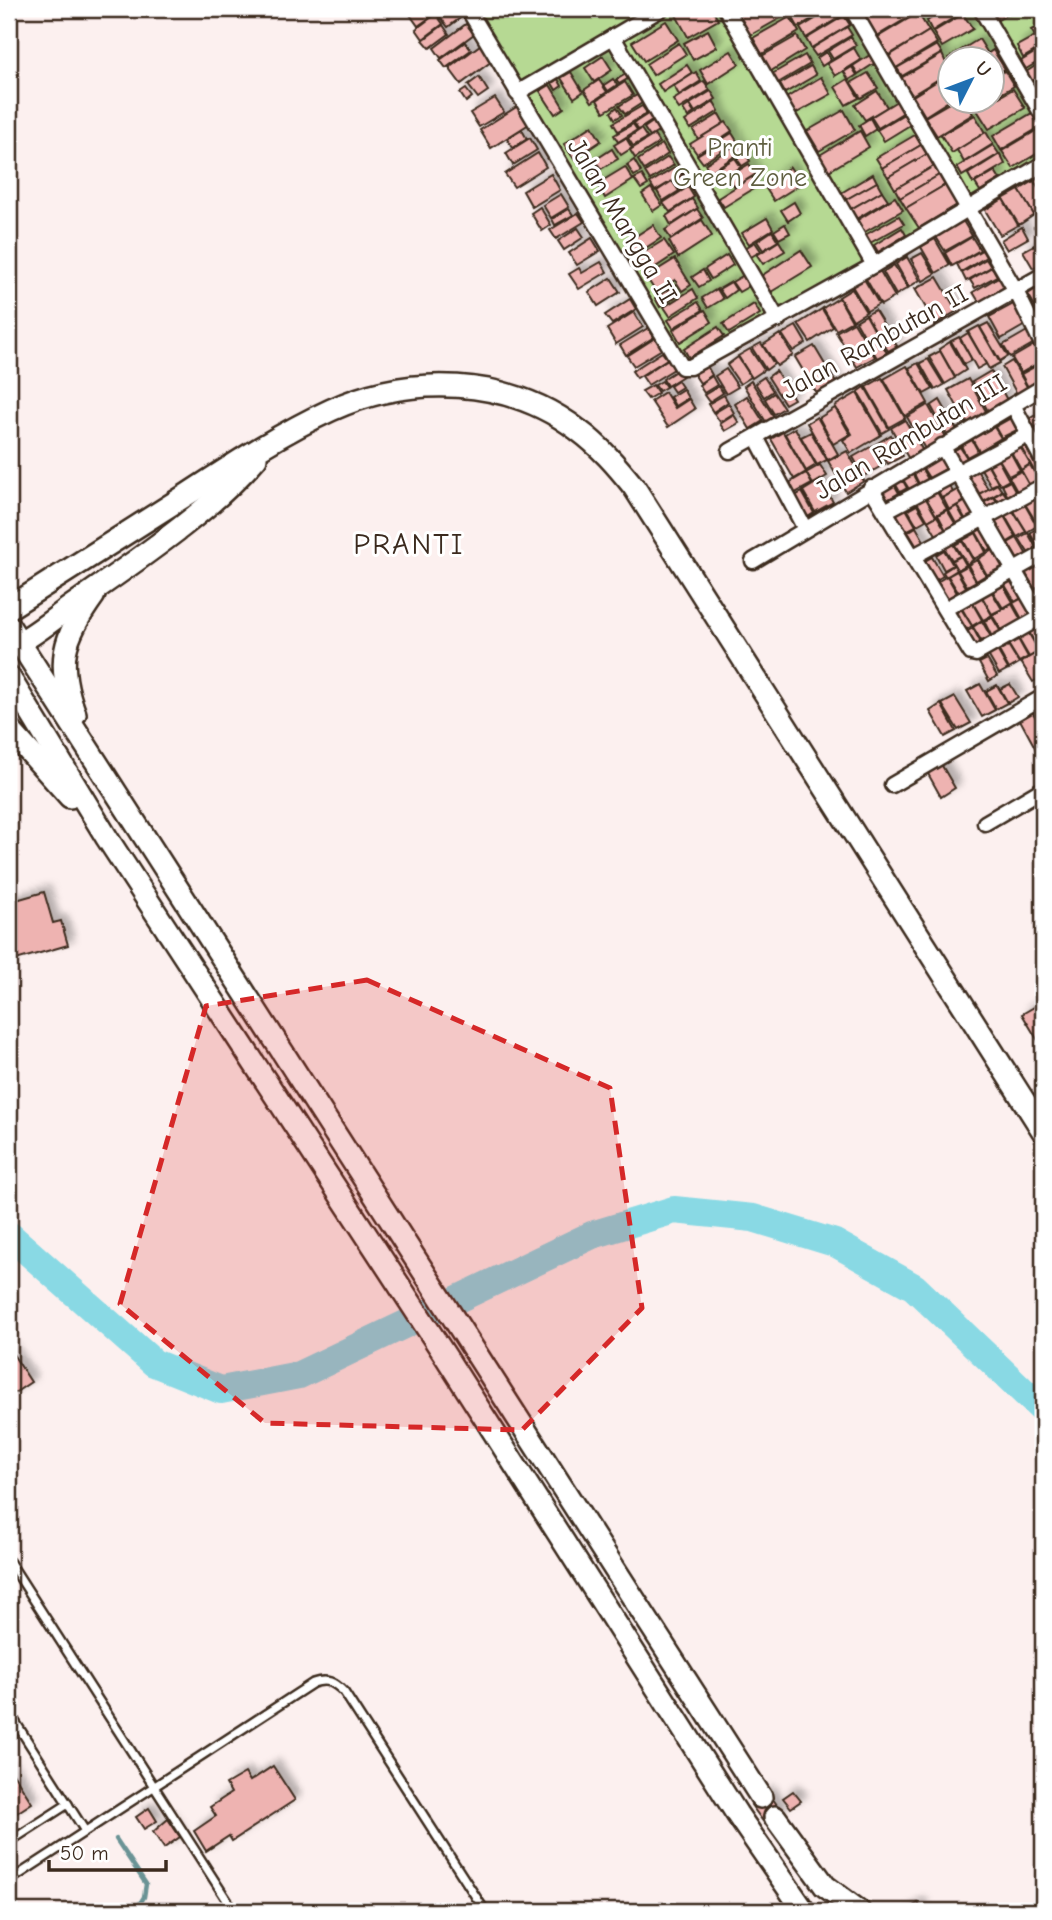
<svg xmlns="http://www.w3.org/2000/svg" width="1052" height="1920" viewBox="0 0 1052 1920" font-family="'Comic Neue',sans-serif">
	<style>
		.green { fill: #b6d993; stroke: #788258; stroke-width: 2; fill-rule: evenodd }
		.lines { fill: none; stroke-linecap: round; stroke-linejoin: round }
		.stream { stroke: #6a9395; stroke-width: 4.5 }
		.river { stroke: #89d9e4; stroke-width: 28 }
		.building { fill: #eeb3b1; stroke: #3b2a1e; stroke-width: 2; filter: url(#shadow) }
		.lane-casing { stroke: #3b2a1e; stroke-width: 12 }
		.street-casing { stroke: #3b2a1e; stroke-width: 19 }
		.secondary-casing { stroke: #3b2a1e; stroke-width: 26 }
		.lane { stroke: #fff; stroke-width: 7 }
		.street { stroke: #fff; stroke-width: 14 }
		.secondary { stroke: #fff; stroke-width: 21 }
		.marked { fill: #d62828; fill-opacity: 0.2; stroke: #d62828; stroke-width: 5; stroke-dasharray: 14 9; stroke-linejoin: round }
		.labels { text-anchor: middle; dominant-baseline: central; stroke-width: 6; stroke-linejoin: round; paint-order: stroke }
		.park-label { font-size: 26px; fill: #605f41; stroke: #fff }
		.street-label { font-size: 26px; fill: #3b2a1e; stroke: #fff }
		.quarter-label { font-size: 30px; letter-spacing: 2px; fill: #3b2a1e; stroke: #fff }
	</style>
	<defs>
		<filter id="shadow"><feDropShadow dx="6" dy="-6" stdDeviation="3.5" flood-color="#0004"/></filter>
	</defs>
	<rect width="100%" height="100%" fill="#fcf0ef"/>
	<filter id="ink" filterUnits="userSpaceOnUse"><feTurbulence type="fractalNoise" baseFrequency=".0143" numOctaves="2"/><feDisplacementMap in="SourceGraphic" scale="14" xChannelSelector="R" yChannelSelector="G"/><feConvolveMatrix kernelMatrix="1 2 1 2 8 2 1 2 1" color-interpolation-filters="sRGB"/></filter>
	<g filter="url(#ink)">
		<path class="green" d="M 469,9 L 1043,9 L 1043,164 L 690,367 ZM 950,60 L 992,60 L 992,102 L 950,102 Z"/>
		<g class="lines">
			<polyline class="stream" points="116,1839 146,1884 144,1897 135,1911"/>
			<polyline class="river" points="9,1235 154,1363 221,1390 299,1375 592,1235 674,1210 753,1218 835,1243 914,1287 1043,1410"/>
		</g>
		<g class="building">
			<polygon points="406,9 442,9 418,26"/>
			<polygon points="445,9 464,9 467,13 448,27 438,14"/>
			<polygon points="688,9 712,9 718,20 688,37 676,15"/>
			<polygon points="750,9 782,9 786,15 749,36 738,16"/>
			<polygon points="788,9 819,9 822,13 798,27"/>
			<polygon points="832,9 840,17 806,38 800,28"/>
			<polygon points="872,9 917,9 919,11 877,36 864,14"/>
			<polygon points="947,9 955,17 932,31 927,21"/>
			<polygon points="995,9 1017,9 998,20 992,11"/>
			<polygon points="918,13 929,31 889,55 878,37"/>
			<polygon points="436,14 443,24 423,39 416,29"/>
			<polygon points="963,14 973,29 942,47 933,32"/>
			<polygon points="844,16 850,25 811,48 806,39"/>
			<polygon points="790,17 799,32 762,54 753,38"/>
			<polygon points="666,21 678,40 644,61 632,42"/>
			<polygon points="466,24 474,34 441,58 434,48"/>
			<polygon points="1043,24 1043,46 1023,58 1017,46 1035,36 1031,30"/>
			<polygon points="443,25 449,34 430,48 423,40"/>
			<polygon points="847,27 852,35 816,56 811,49"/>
			<polygon points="708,30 717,47 693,60 684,43"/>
			<polygon points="929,31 937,43 896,68 889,56"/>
			<polygon points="797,36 805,50 771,71 762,56"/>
			<polygon points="851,37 856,45 833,59 828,51"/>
			<polygon points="979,39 987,52 974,60 950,62 948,58"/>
			<polygon points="465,42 471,50 446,68 440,60"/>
			<polygon points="679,43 686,54 653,75 646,64"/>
			<polygon points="480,45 492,61 461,84 449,68"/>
			<polygon points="937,45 942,53 902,76 897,68"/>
			<polygon points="854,48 861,60 835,76 827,64"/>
			<polygon points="993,50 1005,69 992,76 992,60 978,60"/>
			<polygon points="731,51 739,64 708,84 700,70"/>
			<polygon points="826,52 831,60 822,66 817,58"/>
			<polygon points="1036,52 1041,60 1026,69 1021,61"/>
			<polygon points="942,54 950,72 912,95 901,78"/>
			<polygon points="805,55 810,64 778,83 772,74"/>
			<polygon points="870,55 875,63 858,74 853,66"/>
			<polygon points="603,56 612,70 594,82 585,68"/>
			<polygon points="1043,61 1043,74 1032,81 1026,72"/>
			<polygon points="687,65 692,73 663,92 658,84"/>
			<polygon points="811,66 816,75 785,93 780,84"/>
			<polygon points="852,67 857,75 849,80 844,72"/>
			<polygon points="1005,71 1014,86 992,99 992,79"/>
			<polygon points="571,72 583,92 574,98 561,78"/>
			<polygon points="696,72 701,81 679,95 674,86"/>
			<polygon points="868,73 878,88 861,98 851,83"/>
			<polygon points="950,73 950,100 925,116 913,96"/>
			<polygon points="626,74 629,78 619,84 616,80"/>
			<polygon points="479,77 488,91 478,98 468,85"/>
			<polygon points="821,77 831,94 795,114 786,98"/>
			<polygon points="558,79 562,86 556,90 552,83"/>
			<polygon points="613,79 617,85 608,91 604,85"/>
			<polygon points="848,79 859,98 846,105 835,87"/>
			<polygon points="599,80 607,92 592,102 584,90"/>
			<polygon points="704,81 710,90 679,109 673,100"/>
			<polygon points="625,82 633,95 604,112 597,100"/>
			<polygon points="550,85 564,108 555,114 540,91"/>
			<polygon points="466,89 472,97 466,102 460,93"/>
			<polygon points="1013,89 1025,108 989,129 977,110"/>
			<polygon points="711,91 716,99 695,112 690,104"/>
			<polygon points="877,91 887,107 865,120 855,105"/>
			<polygon points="637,95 642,103 625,114 619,106"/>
			<polygon points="495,98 504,112 479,127 470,113"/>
			<polygon points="897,101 904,112 878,128 871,117"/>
			<polygon points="714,102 719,111 690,129 685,121"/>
			<polygon points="951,102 966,102 973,114 937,136 925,117"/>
			<polygon points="971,102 988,102 976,109"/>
			<polygon points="689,105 694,113 688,117 683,109"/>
			<polygon points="518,106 529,124 491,148 480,130"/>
			<polygon points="642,106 647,113 618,131 613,123"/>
			<polygon points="617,107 622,115 615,119 611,112"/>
			<polygon points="844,110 855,130 819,151 807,131"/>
			<polygon points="651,112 655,119 638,130 634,123"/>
			<polygon points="1032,113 1040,127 1001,150 993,136"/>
			<polygon points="719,114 724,123 698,139 693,130"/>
			<polygon points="904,114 910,125 884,141 877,130"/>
			<polygon points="975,115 985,133 952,153 941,135"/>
			<polygon points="870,118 876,129 865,136 859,125"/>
			<polygon points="657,119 663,129 650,137 644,128"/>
			<polygon points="726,122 732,131 697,154 690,144"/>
			<polygon points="633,124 637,130 618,142 614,135"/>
			<polygon points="592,126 601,141 574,159 564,144"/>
			<polygon points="641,129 647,138 633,146 628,138"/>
			<polygon points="1039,129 1043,136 1043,150 1013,168 1002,151"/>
			<polygon points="522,130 527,139 513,148 507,139"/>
			<polygon points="860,131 869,147 827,172 818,156"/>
			<polygon points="986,132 993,144 964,162 957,150"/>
			<polygon points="732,133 737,141 703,163 697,155"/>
			<polygon points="654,135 659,143 635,158 630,150"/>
			<polygon points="915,135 921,145 882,168 876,158"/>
			<polygon points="530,138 537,150 513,165 506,153"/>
			<polygon points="626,138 632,148 621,155 614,145"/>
			<polygon points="662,144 668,154 644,170 638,160"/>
			<polygon points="738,144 743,151 710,172 705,164"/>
			<polygon points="921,145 927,154 888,177 882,168"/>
			<polygon points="993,145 999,154 962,176 957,167"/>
			<polygon points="612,149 618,159 601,169 595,160"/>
			<polygon points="538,153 546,167 514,187 505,174"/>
			<polygon points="745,153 750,161 742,166 737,159"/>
			<polygon points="927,154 934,166 895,189 888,177"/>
			<polygon points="1000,154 1005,164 973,183 968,174"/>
			<polygon points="668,157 674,165 650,180 645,172"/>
			<polygon points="735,158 741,167 715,183 709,174"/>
			<polygon points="593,160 600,171 595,175 588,164"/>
			<polygon points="634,160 641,172 634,176 627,165"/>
			<polygon points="749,164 756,174 735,187 728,177"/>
			<polygon points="934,166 939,175 900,198 895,189"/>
			<polygon points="625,167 633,180 605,198 597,184"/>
			<polygon points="676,167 682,175 655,191 650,183"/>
			<polygon points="790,167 801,184 774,201 763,184"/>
			<polygon points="995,171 1000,179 980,191 975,183"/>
			<polygon points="551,174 560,190 532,207 523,191"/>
			<polygon points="684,174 691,185 681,191 674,180"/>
			<polygon points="873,174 877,182 845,200 841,193"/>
			<polygon points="642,175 648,185 641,189 634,179"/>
			<polygon points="939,175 945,185 906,208 900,198"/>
			<polygon points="1043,175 1043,197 1034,181"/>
			<polygon points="752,177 758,186 724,207 718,198"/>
			<polygon points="672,181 679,191 663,201 657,191"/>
			<polygon points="1034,181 1043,197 1043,210 1034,215 1019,190"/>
			<polygon points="877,182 882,191 851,209 845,200"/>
			<polygon points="945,185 957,205 919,228 906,208"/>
			<polygon points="688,187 694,197 670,212 663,203"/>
			<polygon points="651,188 662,205 653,211 642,194"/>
			<polygon points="1019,190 1034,215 1019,225 1003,199"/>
			<polygon points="882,191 888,200 856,219 851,209"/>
			<polygon points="561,194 569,207 551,218 543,205"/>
			<polygon points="895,197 903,210 863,233 856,221"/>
			<polygon points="692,199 698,208 671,225 666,216"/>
			<polygon points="1003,199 1018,225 1000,235 985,210"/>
			<polygon points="794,202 800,213 788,221 781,210"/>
			<polygon points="540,207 551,225 542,231 531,213"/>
			<polygon points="569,209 573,215 555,225 552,219"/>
			<polygon points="697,209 703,218 671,239 665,230"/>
			<polygon points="578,213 584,222 556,239 550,230"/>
			<polygon points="899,216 904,224 870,243 865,235"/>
			<polygon points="767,218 773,229 749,244 742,233"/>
			<polygon points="702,220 712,236 678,258 669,241"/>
			<polygon points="963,221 972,236 945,251 936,237"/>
			<polygon points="1043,221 1043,241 1034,227"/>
			<polygon points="785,224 790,233 779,239 774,231"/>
			<polygon points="653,225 661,238 633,256 625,243"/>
			<polygon points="1022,227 1028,238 1007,250 1001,240"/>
			<polygon points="578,228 584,237 564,250 558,241"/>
			<polygon points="902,228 906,235 878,252 874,245"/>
			<polygon points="772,231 778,241 763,250 757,241"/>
			<polygon points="972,237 980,250 952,266 945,253"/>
			<polygon points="592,238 600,251 577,265 569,253"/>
			<polygon points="935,239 950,265 936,273 921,247"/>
			<polygon points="664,240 674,255 645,274 635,258"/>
			<polygon points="779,241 785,251 763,264 757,255"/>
			<polygon points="755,242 761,251 751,257 745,248"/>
			<polygon points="1034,245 1043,263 1033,268 1023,251"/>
			<polygon points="801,250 812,267 771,292 761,276"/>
			<polygon points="982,250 986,257 961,272 957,264"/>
			<polygon points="922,253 935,274 923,281 911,259"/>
			<polygon points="727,255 733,265 711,279 705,269"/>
			<polygon points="907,257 920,280 909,287 896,264"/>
			<polygon points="675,259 691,285 682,291 675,280 656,292 646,277"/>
			<polygon points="986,259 991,267 966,281 962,273"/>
			<polygon points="601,262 607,272 579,289 569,274 579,268 582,273"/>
			<polygon points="894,265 908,288 896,295 883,272"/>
			<polygon points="992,267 997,276 975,288 970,280"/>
			<polygon points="703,270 709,281 699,287 692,277"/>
			<polygon points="880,271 895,297 881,305 866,279"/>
			<polygon points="744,275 751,285 739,292 732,282"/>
			<polygon points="1000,276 1006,286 979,302 973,292"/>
			<polygon points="937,277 957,311 935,324 915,289"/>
			<polygon points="611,278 620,292 598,306 589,292"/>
			<polygon points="864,279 879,304 867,311 852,286"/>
			<polygon points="731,282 736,290 725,298 719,289"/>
			<polygon points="675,285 680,294 660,307 655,298"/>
			<polygon points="1041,286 1043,310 1039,313 1028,294"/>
			<polygon points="693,289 698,298 670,316 664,307"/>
			<polygon points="717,289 723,299 708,308 702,298"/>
			<polygon points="852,289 866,312 853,320 839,297"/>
			<polygon points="839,298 852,321 836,330 823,308"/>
			<polygon points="630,299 636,309 612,324 605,315"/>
			<polygon points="698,302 703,310 673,328 668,320"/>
			<polygon points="1015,303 1027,324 1001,339 989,317"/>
			<polygon points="754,304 760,314 729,333 723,324"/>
			<polygon points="822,309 833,327 810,342 798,324"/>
			<polygon points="705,310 712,322 680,342 673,330"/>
			<polygon points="875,310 897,346 888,351 866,315"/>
			<polygon points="634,312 643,327 616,344 607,329"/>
			<polygon points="866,315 887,353 877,358 856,321"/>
			<polygon points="854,322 875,357 857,367 836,332"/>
			<polygon points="988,323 1008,356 1000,361 980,327"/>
			<polygon points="796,326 806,343 793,351 782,334"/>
			<polygon points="979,326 1000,363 989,369 968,332"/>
			<polygon points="718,327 724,336 689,358 684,349"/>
			<polygon points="648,328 654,337 626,355 620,345"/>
			<polygon points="1029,330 1036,342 1010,357 1003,345"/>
			<polygon points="968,333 986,364 977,369 960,338"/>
			<polygon points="780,334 793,355 777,366 763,345"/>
			<polygon points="959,337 972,360 964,364 951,341"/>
			<polygon points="655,338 662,349 634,366 627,356"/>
			<polygon points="950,342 966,370 955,377 939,349"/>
			<polygon points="761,343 774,364 766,370 752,348"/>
			<polygon points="1036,344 1043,360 1021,373 1012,358"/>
			<polygon points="814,346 836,383 817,394 795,357"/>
			<polygon points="750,349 764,370 752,378 738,356"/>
			<polygon points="940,351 955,378 945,384 929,357"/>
			<polygon points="662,352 667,359 637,378 632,371"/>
			<polygon points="738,357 751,377 740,384 727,365"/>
			<polygon points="668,359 674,369 648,385 642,376"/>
			<polygon points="928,359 944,385 935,390 920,363"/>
			<polygon points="1012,361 1029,390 1018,396 1002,367"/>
			<polygon points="1043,362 1043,381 1029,389 1021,374"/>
			<polygon points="918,363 933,389 924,394 909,368"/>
			<polygon points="707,366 712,375 700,383 694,374"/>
			<polygon points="907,366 928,403 905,416 884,379"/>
			<polygon points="679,369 683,376 667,386 663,379"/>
			<polygon points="726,369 738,387 726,394 715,376"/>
			<polygon points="776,371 794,399 785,404 768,377"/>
			<polygon points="991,371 1007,400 988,411 972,382"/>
			<polygon points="712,376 717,385 704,393 699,385"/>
			<polygon points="764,377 773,391 764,397 755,383"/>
			<polygon points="882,378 905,418 889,427 866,387"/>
			<polygon points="968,379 987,413 967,424 948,390"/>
			<polygon points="662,381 666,387 659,391 655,385"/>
			<polygon points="678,381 682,387 674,392 670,386"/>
			<polygon points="751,381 774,417 766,422 744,386"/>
			<polygon points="653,385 658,393 648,399 642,391"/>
			<polygon points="719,386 723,393 709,402 704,395"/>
			<polygon points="865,387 889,429 882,433 858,392"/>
			<polygon points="683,389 688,398 675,406 670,397"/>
			<polygon points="665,392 675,408 689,399 695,409 668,427 651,401"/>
			<polygon points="774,393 784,408 774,414 765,399"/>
			<polygon points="857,393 881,435 851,453 843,440 852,434 835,406"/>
			<polygon points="724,395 728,402 713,412 708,404"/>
			<polygon points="747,396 763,421 750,429 735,404"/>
			<polygon points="1043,398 1043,415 1036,402"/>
			<polygon points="940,400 957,430 947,435 931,406"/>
			<polygon points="729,404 734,413 720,422 714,413"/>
			<polygon points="928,405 946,437 925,449 907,417"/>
			<polygon points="835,408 850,434 833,444 819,418"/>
			<polygon points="1041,412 1043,423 1032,429 1027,420"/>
			<polygon points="734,415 739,423 725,431 720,424"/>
			<polygon points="817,417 838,454 828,460 807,423"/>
			<polygon points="1011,418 1017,430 1001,438 995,427"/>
			<polygon points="905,420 924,453 910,461 891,428"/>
			<polygon points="1043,425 1043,447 1033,430"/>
			<polygon points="994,427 1001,438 979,451 972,439"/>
			<polygon points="795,428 816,465 806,471 785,434"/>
			<polygon points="783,432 806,472 794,479 771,439"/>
			<polygon points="811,432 827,460 817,465 801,437"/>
			<polygon points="891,435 903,456 888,464 876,444"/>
			<polygon points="1028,438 1043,465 1043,480 1040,481 1019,444"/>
			<polygon points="972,440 978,451 967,457 961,446"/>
			<polygon points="1018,443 1030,464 1021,470 1009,448"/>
			<polygon points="874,445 885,464 864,476 853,457"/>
			<polygon points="960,447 967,458 959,462 953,451"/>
			<polygon points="1008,448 1020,470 1009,476 996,454"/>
			<polygon points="847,451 864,481 846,492 828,461"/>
			<polygon points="944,454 951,466 929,478 922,467"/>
			<polygon points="997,458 1009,480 1000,485 988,464"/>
			<polygon points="987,463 998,483 991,486 980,467"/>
			<polygon points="820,465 827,476 813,484 806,473"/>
			<polygon points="974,465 988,489 975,497 961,472"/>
			<polygon points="1030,465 1040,482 1031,488 1021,470"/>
			<polygon points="921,468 928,479 919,484 913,472"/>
			<polygon points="1021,471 1031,489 1019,495 1009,477"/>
			<polygon points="806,473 812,484 790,496 784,486"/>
			<polygon points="912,473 918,484 909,489 902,478"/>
			<polygon points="902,479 907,488 900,492 895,483"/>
			<polygon points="821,480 833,502 815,512 803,491"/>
			<polygon points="946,480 953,492 942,498 935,486"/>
			<polygon points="1010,481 1018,496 1010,501 1002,485"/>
			<polygon points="894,484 899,493 885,501 880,492"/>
			<polygon points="997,484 1002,491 981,503 977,495"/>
			<polygon points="934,487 947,509 936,515 923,493"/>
			<polygon points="962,487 968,499 949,510 943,498"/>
			<polygon points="1003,491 1009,500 1000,505 995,496"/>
			<polygon points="802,492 814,513 803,520 791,498"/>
			<polygon points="924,495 936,516 928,521 915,499"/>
			<polygon points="994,497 1000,507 987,514 981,504"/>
			<polygon points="969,499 979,517 968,524 958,506"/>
			<polygon points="1035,499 1043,512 1043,522 1038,525 1025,504"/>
			<polygon points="917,505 926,520 917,525 908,510"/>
			<polygon points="1025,505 1037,526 1027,532 1014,511"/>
			<polygon points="957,506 967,524 959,529 949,511"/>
			<polygon points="905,507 916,526 904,532 893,513"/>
			<polygon points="947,510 958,528 948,534 938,515"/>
			<polygon points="1013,511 1026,532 1017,537 1005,516"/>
			<polygon points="937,516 948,534 939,540 928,521"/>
			<polygon points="1004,516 1016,537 1006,543 994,522"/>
			<polygon points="986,526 998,545 987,551 976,532"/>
			<polygon points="916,527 927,546 919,550 908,532"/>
			<polygon points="1038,528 1043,536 1043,546 1039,549 1030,533"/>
			<polygon points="976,533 986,552 974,559 963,540"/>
			<polygon points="1028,533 1037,549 1029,554 1019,538"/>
			<polygon points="1017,538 1027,555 1018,560 1008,543"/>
			<polygon points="962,541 973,560 967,564 955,545"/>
			<polygon points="953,544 960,556 952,560 945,549"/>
			<polygon points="994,549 1004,566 987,575 978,559"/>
			<polygon points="944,550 953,565 944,570 936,555"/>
			<polygon points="961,556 966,565 957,570 952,561"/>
			<polygon points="932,557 943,576 936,580 925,561"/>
			<polygon points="977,560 986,575 976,581 968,565"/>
			<polygon points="1035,563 1043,577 1043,585 1035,589 1023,569"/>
			<polygon points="954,565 957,570 946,577 943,572"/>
			<polygon points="967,566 976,581 967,586 958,571"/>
			<polygon points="957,571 966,587 958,592 948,576"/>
			<polygon points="1014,574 1026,595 1015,602 1002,580"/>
			<polygon points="947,576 957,593 947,600 937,582"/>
			<polygon points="1001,581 1013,602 1003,608 990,587"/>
			<polygon points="1043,585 1043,606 1034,591"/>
			<polygon points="990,589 1002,609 992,614 981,595"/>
			<polygon points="980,594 992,615 983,620 971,600"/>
			<polygon points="1026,596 1035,611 1022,619 1013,603"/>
			<polygon points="970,599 982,620 972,626 960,605"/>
			<polygon points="958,604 972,626 961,633 947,610"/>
			<polygon points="1012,604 1021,620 1002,631 992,615"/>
			<polygon points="992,617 1001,632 992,637 984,621"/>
			<polygon points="982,621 991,637 982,642 973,627"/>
			<polygon points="1038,627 1043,637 1043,649 1039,651 1029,632"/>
			<polygon points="973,628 981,643 970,649 961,635"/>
			<polygon points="1028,632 1039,651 1029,657 1018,638"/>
			<polygon points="1018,639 1028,657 1019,662 1008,644"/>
			<polygon points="1008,645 1019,663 1009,669 999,651"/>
			<polygon points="1043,649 1043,666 1036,654"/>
			<polygon points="997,650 1008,669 999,674 988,655"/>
			<polygon points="1035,654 1043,668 1043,676 1033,682 1021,662"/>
			<polygon points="987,659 997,676 989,681 979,663"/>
			<polygon points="980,684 995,710 982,717 967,691"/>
			<polygon points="1010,684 1018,697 1008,703 1000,689"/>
			<polygon points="997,685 1007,703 996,709 986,691"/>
			<polygon points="955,697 971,723 958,730 942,704"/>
			<polygon points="941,704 956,731 945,737 930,711"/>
			<polygon points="1032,711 1043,730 1043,747 1037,751 1019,718"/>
			<polygon points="941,764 955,788 941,797 927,772"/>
			<polygon points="44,892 53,923 61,921 68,945 9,962 9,902"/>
			<polygon points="1043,1002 1043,1049 1022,1014"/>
			<polygon points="9,1348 31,1382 10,1396 9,1395"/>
			<polygon points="273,1766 295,1800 232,1841 229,1836 206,1851 194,1831 216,1816 210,1807 231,1793 226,1784 245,1773 250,1781"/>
			<polygon points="9,1767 32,1803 9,1818"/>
			<polygon points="793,1791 801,1801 791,1808 783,1798"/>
			<polygon points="768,1792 782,1812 765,1824 751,1805"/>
			<polygon points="149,1808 157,1821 144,1829 136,1817"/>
			<polygon points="168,1819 180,1837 164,1848 153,1832"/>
			<polygon points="918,1903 923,1911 905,1911"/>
		</g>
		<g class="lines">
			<defs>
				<g id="lane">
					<polyline points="9,1561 234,1911"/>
					<polyline points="9,1712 85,1831"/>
					<polyline points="9,1842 68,1804"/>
					<path d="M 9,1881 L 313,1683 C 327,1678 334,1682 344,1692 L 485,1911"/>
				</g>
				<g id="street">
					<polyline points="468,9 682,367 690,367 874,265 1043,164"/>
					<polyline points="726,9 874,265"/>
					<polyline points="852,9 1016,291 1043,346"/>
					<polyline points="981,9 1043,116"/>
					<polyline points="613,37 778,320"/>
					<polyline points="517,93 661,9"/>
					<polyline points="1013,405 1043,461"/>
					<polyline points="756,437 805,529"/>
					<polyline points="942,446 1041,617"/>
					<polyline points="730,451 1043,275"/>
					<polyline points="871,488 971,653 976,654 1043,616"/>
					<polyline points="887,510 1028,435"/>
					<polyline points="914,556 1043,486"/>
					<polyline points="753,561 1043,387"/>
					<polyline points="945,609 1043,554"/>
					<polyline points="892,785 1043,697"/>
					<polyline points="985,823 1043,789"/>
				</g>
				<g id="secondary">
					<path d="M 9,608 C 69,570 128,532 188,494 C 234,464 281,433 331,410 C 409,374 508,376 578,430 C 600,446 617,466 634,487 L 1043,1131"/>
					<polyline points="9,626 761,1797"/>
					<path d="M 9,648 C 33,637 54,618 76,603 C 134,562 210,512 256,458"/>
					<polyline points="9,677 107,838 446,1357 737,1814 804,1911"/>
					<path d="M 75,714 C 56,662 62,639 94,595"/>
					<polyline points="9,729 70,797"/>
					<polyline points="775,1817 825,1886 859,1911"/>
				</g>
			</defs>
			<use href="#lane" class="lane-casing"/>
			<use href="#street" class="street-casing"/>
			<use href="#secondary" class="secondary-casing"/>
			<use href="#lane" class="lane"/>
			<use href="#street" class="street"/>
			<use href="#secondary" class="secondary"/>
		</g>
	</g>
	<path class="marked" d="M 367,980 L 610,1088 L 642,1308 L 522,1430 L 265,1423 L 120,1304 L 206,1006 Z"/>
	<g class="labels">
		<g class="park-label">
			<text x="740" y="148">Pranti<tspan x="740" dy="30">Green Zone</tspan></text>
		</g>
		<g class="street-label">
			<text transform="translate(622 221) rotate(59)">Jalan Mangga II</text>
			<text transform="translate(875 342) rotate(-29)">Jalan Rambutan II</text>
			<text transform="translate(911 437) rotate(-31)">Jalan Rambutan III</text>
		</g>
		<g class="quarter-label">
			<text x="409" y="544">PRANTI</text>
		</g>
	</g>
	<rect width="1052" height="1920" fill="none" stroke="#fff" stroke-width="35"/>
	<rect x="18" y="18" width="1017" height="1885" fill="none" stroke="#3b2a1e" stroke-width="2.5" filter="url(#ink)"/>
	<g transform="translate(971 80) rotate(48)"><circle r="33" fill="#ffffff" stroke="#b1aaa5" stroke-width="2"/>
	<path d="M0-5L12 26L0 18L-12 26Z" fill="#1f6fb2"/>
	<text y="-10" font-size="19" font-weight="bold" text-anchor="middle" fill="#3b2a1e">U</text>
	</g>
	<path d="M49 1860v10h117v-10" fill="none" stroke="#3b2a1e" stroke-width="3.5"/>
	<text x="60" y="1860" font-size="21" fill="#3b2a1e" stroke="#ffffff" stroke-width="5" paint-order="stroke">50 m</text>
</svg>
